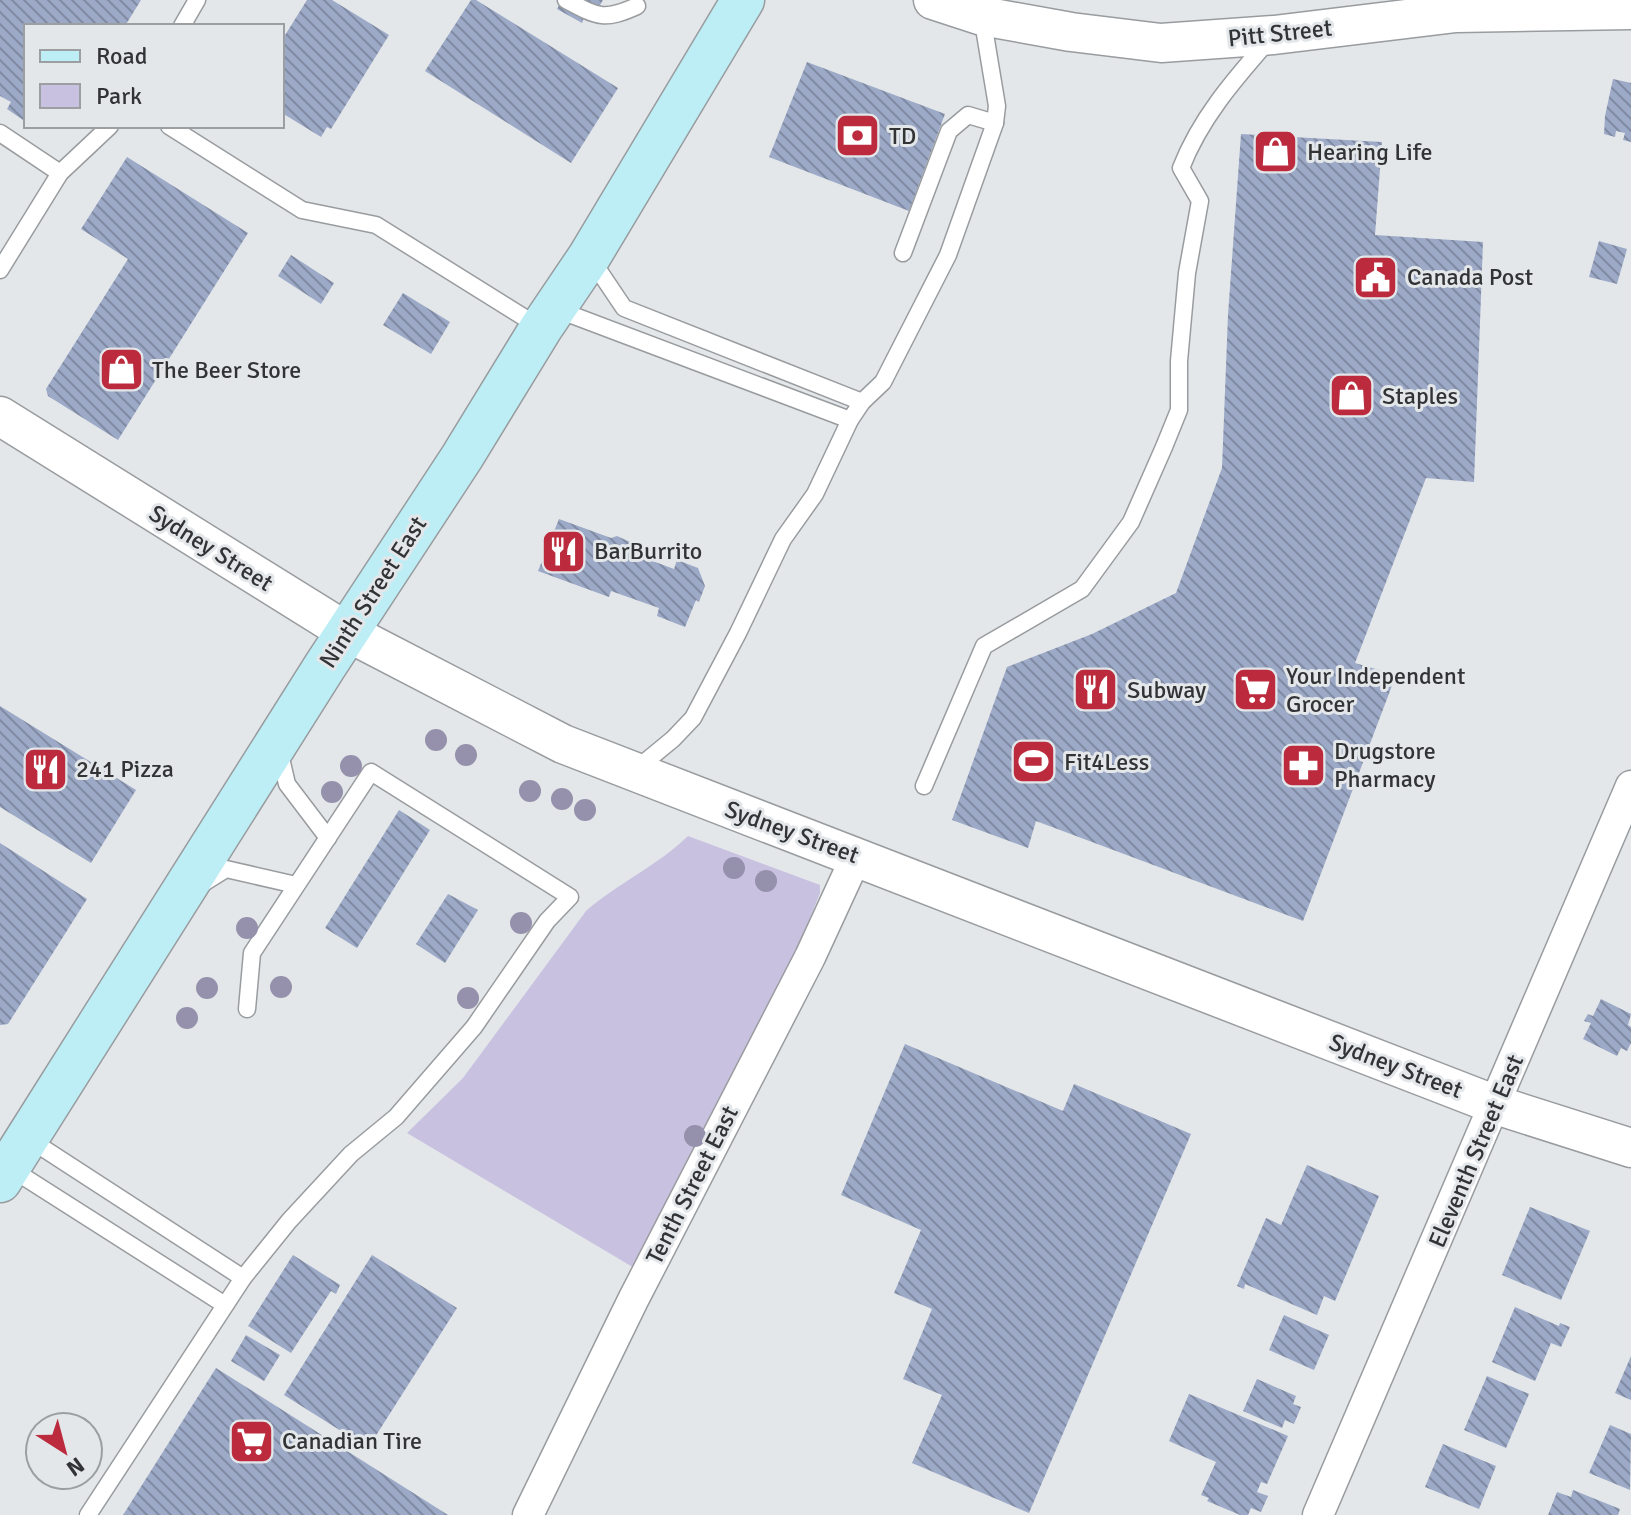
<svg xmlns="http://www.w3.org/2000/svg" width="1631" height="1515" viewBox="0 0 1631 1515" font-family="Signika,sans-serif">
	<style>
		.green { fill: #c8c1e0 }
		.building { fill: url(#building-back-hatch) }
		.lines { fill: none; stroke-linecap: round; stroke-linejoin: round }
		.service-casing { stroke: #999c9f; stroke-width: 19 }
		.minor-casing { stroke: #999c9f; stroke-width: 33 }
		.tertiary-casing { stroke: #999c9f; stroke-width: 41 }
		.secondary-casing { stroke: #999c9f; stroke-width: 45 }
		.service { stroke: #fff; stroke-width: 16 }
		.minor { stroke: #fff; stroke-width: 30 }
		.tertiary { stroke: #fff; stroke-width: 38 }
		.secondary { stroke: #bdeef6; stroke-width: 42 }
		.tree { fill: #9590ab }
		.labels { text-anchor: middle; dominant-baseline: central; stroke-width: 6; stroke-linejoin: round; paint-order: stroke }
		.street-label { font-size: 24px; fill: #313334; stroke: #e3e7ea }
		.poi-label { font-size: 24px; fill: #313334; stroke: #e3e7ea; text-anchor: start }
	</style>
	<defs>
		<pattern id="building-back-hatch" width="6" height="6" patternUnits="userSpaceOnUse" patternTransform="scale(2)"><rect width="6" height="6" fill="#9ca9c7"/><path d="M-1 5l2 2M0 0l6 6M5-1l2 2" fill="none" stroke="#808aa2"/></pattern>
	</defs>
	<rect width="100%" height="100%" fill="#e3e7ea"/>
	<path class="green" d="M 688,836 L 820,885 L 820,893 L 802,938 L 636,1269 L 407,1133 L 463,1078 L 586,911 C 618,883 657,866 688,836 Z"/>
	<g class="building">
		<polygon points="0,0 141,0 125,26 26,26 26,122 7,109 11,102 0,96"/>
		<polygon points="307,0 332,0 389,35 331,129 327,127 321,137 282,113 282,40"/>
		<polygon points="471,0 476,0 618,88 571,163 425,71"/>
		<polygon points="562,0 603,0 597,10 587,11 582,23 557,9"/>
		<polygon points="807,62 945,114 909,211 769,157"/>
		<polygon points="1613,79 1631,83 1631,142 1623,140 1625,133 1616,131 1615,137 1604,134 1605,116"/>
		<polygon points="1241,134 1382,142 1375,235 1483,242 1474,482 1426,478 1355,663 1396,675 1303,921 1036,821 1028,848 952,820 1007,667 1092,634 1176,593 1222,468 1228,315"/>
		<polygon points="127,157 248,233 118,440 48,396 46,389 128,259 81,229"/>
		<polygon points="1599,241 1627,249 1617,284 1589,277"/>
		<polygon points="291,255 334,283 321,304 278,276"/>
		<polygon points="403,293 450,322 431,354 383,325"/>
		<polygon points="559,519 611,538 617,536 630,542 626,551 674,569 677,560 698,568 705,586 699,602 696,600 685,627 657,616 659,608 611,591 609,597 538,571"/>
		<polygon points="0,706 136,790 91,863 0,807"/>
		<polygon points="399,810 430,830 357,948 325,928"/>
		<polygon points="0,843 87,899 8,1024 0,1025"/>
		<polygon points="448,894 478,910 445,963 416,944"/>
		<polygon points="1601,999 1631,1014 1628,1025 1631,1027 1631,1043 1627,1051 1621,1048 1617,1056 1583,1039 1591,1023 1584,1021 1588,1014 1593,1016"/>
		<polygon points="905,1044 1063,1111 1074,1084 1191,1134 1029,1513 912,1463 942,1395 903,1379 932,1309 894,1293 921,1230 841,1195"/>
		<polygon points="1307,1165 1379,1196 1335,1301 1324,1296 1317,1315 1245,1284 1244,1289 1237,1286 1266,1218 1281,1225"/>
		<polygon points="1530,1207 1590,1231 1561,1300 1502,1275"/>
		<polygon points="293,1255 340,1285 336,1294 331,1291 291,1353 248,1326"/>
		<polygon points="372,1255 457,1308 368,1448 284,1395"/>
		<polygon points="1515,1307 1559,1326 1560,1323 1570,1327 1561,1347 1551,1343 1535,1381 1492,1362"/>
		<polygon points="1284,1315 1329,1335 1314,1370 1269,1350"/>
		<polygon points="246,1335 280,1355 264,1381 231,1361"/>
		<polygon points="1631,1356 1631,1400 1615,1393"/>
		<polygon points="216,1368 448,1515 123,1515"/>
		<polygon points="1487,1376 1529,1394 1506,1448 1464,1430"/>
		<polygon points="1257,1379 1296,1396 1293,1404 1301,1407 1294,1424 1285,1420 1282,1428 1243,1411"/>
		<polygon points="1189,1394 1288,1436 1267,1484 1261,1482 1257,1492 1268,1496 1261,1512 1251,1508 1248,1515 1240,1515 1207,1501 1209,1498 1201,1495 1216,1462 1169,1441"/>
		<polygon points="1610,1425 1631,1434 1630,1490 1589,1473"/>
		<polygon points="1443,1444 1496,1466 1479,1509 1425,1487"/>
		<polygon points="1573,1490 1620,1509 1618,1515 1548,1515 1557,1492 1571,1497"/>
	</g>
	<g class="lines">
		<defs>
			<g id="service">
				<path d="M 566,0 C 598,17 604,21 637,6"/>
				<polyline points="182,26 197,0"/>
				<polyline points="169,126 302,210 376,225 541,328"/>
				<polyline points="0,133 60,173 0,270"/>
				<polyline points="60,173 110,126"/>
				<polyline points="903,253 949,131 968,115 995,123"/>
				<polyline points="591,259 624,308 862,402"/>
				<polyline points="556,309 850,420"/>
				<polyline points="279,750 287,784 328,838"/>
				<polyline points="634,771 673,739 693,718 738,633 783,539 815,494 850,420 862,402 883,382 948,255 995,123 997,106 982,16"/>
				<path d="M 924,786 L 984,646 L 1082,589 L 1131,522 L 1164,447 L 1179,410 L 1179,361 L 1187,273 L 1200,201 L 1181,168 C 1200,119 1233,81 1268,41"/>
				<polyline points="202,884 226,869 296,885"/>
				<polyline points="29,1139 243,1278"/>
				<polyline points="10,1168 225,1305"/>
				<polyline points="88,1515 243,1278 289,1221 351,1154 396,1117 474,1027 547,921 570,897 371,772 252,953 247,1009"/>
			</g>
			<g id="minor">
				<polyline points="528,1515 633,1300 810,957 857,855"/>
				<polyline points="1318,1515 1631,786"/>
			</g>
			<g id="tertiary">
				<polyline points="933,0 982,16 1071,32 1161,43 1274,35 1456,13 1631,10"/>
				<polyline points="0,416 347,632 563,744 1496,1105 1631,1148"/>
			</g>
			<polyline id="secondary" points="0,1181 325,666 462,457 541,328 589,257 743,0"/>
		</defs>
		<use href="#service" class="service-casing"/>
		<use href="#minor" class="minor-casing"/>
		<use href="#tertiary" class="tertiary-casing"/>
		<use href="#secondary" class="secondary-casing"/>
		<use href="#service" class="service"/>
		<use href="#minor" class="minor"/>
		<use href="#tertiary" class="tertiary"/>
		<use href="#secondary" class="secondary"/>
	</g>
	<g class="tree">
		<circle cx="436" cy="740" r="11"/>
		<circle cx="466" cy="755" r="11"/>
		<circle cx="351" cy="766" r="11"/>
		<circle cx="530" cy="791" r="11"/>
		<circle cx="332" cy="792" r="11"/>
		<circle cx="562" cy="799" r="11"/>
		<circle cx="585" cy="810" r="11"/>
		<circle cx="734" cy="868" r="11"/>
		<circle cx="766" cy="881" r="11"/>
		<circle cx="521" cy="923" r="11"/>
		<circle cx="247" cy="928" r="11"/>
		<circle cx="281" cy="987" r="11"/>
		<circle cx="207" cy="988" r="11"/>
		<circle cx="468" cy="998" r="11"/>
		<circle cx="187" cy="1018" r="11"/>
		<circle cx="695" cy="1136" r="11"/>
	</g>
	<defs>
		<symbol id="bank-square" viewBox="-11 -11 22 22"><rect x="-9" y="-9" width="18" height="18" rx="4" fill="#bb2a3d" stroke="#e3e7ea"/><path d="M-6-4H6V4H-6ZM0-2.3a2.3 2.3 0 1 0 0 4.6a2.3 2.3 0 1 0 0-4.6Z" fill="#fff"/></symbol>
		<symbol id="shop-square" viewBox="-11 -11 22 22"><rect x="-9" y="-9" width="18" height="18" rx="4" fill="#bb2a3d" stroke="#e3e7ea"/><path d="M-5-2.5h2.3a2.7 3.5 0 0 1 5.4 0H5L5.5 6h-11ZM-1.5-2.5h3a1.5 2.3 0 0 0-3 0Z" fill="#fff"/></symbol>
		<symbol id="civic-square" viewBox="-11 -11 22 22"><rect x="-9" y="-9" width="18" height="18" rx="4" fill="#bb2a3d" stroke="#e3e7ea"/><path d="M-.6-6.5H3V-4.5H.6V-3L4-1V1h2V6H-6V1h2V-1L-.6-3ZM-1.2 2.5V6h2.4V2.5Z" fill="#fff"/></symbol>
		<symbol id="restaurant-square" viewBox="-11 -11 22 22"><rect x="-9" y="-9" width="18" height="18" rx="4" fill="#bb2a3d" stroke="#e3e7ea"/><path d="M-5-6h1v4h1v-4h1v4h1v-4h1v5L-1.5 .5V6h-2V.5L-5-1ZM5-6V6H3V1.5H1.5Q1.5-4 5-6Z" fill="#fff"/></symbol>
		<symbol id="supermarket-square" viewBox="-11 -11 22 22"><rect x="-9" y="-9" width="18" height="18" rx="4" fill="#bb2a3d" stroke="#e3e7ea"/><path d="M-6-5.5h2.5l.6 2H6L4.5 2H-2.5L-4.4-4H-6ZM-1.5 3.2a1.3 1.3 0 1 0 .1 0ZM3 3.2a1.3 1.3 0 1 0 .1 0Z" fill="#fff"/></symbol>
		<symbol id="stadium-square" viewBox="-11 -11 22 22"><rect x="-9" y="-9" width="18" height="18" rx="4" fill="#bb2a3d" stroke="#e3e7ea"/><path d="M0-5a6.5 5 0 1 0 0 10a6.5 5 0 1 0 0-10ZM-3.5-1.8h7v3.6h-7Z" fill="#fff"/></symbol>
		<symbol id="pharmacy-square" viewBox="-11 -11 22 22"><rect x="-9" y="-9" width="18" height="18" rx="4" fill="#bb2a3d" stroke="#e3e7ea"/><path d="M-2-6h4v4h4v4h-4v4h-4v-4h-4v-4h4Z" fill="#fff"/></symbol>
	</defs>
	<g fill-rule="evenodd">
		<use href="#bank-square" x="832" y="110" width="51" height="51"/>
		<use href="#shop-square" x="1250" y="126" width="51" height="51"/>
		<use href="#civic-square" x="1350" y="252" width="51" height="51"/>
		<use href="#shop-square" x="96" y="344" width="51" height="51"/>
		<use href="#shop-square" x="1326" y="370" width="51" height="51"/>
		<use href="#restaurant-square" x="538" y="526" width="51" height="51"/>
		<use href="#restaurant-square" x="1070" y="664" width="51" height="51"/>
		<use href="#supermarket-square" x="1230" y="664" width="51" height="51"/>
		<use href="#stadium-square" x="1008" y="736" width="51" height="51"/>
		<use href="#pharmacy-square" x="1278" y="740" width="51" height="51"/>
		<use href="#restaurant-square" x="20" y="744" width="51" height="51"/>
		<use href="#supermarket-square" x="226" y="1416" width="51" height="51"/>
	</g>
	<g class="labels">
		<g class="street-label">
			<text transform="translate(1280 33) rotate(-6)">Pitt Street</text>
			<text transform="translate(211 548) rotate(32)">Sydney Street</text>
			<text transform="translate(373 592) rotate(-57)">Ninth Street East</text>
			<text transform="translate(792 832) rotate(20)">Sydney Street</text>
			<text transform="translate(1396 1066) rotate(21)">Sydney Street</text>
			<text transform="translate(1476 1151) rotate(-67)">Eleventh Street East</text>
			<text transform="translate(692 1185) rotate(-63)">Tenth Street East</text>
		</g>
		<g class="poi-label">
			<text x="889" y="136">TD</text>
			<text x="1307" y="152">Hearing Life</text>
			<text x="1407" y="277">Canada Post</text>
			<text x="152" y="370">The Beer Store</text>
			<text x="1382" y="396">Staples</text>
			<text x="594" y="551">BarBurrito</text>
			<text x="1286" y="676">Your Independent<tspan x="1286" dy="28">Grocer</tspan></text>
			<text x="1127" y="690">Subway</text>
			<text x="1334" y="751">Drugstore<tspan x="1334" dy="28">Pharmacy</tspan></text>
			<text x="1064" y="762">Fit4Less</text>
			<text x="76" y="769">241 Pizza</text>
			<text x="282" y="1441">Canadian Tire</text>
		</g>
	</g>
	<rect x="24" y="24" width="260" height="104" fill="#e3e7ea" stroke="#9c9fa1" stroke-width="2"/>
	<rect x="40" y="50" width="40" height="12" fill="#bdeef6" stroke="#9c9fa1" stroke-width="2"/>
	<text x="96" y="64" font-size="24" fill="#313334">Road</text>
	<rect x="40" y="84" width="40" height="24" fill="#c8c1e0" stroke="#9c9fa1" stroke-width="2"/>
	<text x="96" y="104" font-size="24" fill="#313334">Park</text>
	<g transform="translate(64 1451) rotate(144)"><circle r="38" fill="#e3e7ea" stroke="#9c9fa1" stroke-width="2"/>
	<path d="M0-6L14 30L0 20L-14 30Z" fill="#bb2a3d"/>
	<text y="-12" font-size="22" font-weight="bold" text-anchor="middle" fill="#313334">N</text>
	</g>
</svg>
